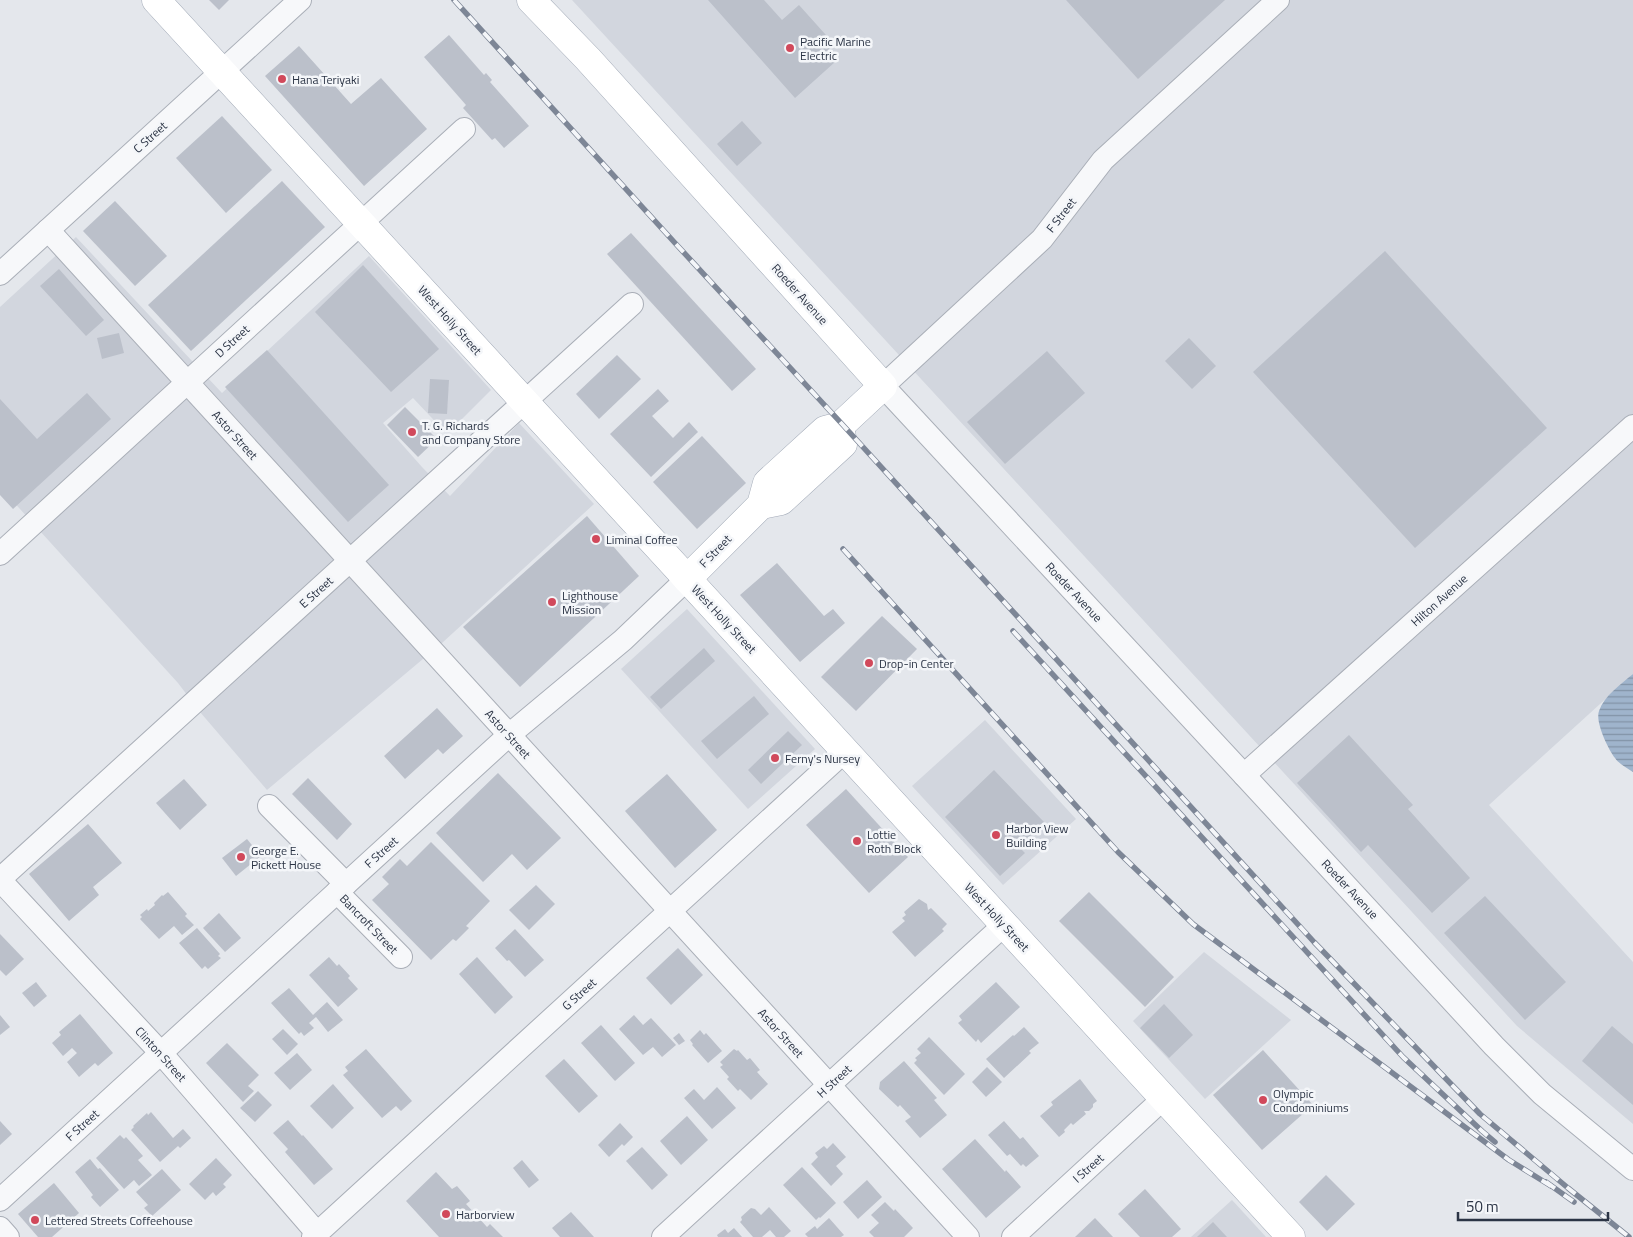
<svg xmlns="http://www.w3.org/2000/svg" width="1633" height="1237" viewBox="0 0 1633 1237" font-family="'Titillium Web',sans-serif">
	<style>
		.built { fill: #d2d6de }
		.water { fill: url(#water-rules) }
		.building { fill: #bbc0ca }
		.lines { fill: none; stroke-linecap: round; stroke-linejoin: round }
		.minor-casing { stroke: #a9aeb7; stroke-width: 24 }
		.major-casing { stroke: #a3abb8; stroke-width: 29 }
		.minor { stroke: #f7f8fa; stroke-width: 22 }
		.major { stroke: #fff; stroke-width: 28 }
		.rail-casing { stroke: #7d8696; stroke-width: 5.5 }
		.rail { stroke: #f4f6f9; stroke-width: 4; stroke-dasharray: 11; stroke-linecap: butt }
		.poi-dot { fill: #d1495b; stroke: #f4f6f9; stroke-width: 2 }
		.labels { text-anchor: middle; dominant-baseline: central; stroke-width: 5; stroke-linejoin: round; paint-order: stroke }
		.poi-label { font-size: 12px; fill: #2b3445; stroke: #f4f6f9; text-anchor: start }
		.street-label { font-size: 12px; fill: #2b3445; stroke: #f4f6f9 }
	</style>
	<defs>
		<pattern id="water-rules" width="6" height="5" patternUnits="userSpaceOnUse" patternTransform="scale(1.25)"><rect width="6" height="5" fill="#9fb4cc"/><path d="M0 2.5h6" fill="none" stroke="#8293a7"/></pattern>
	</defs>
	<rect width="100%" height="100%" fill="#e4e7ec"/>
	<g class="built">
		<polygon points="572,0 1633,0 1633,674 1489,805 1633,962 1633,1124 1517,1026"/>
		<polygon points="76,237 222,393 369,256 491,390 447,434 413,398 383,423 422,467 450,496 519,423 594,504 442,643 267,790 200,712 178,683 0,487 0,307"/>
		<polygon points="687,609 815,749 748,809 621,669"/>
		<polygon points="985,720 1076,819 1003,885 912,786"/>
		<polygon points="1204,952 1291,1020 1205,1099 1133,1021"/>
		<polygon points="1232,1200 1266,1237 1191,1237"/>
	</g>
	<path class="water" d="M 1633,674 L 1633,772 C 1627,768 1619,764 1615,758 C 1608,749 1595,722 1599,711 C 1604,696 1621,684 1633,674 Z"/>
	<g class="building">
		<polygon points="209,0 229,0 219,10"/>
		<polygon points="708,0 764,0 782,20 799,5 834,44 826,52 835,62 795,98"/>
		<polygon points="1066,0 1225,0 1138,79"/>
		<polygon points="449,35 484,75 486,73 492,80 490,82 529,126 504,148 495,138 492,140 463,108 466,105 424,57"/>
		<polygon points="299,46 351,104 381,78 427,129 364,186 265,76"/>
		<polygon points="222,116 272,170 226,213 176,158"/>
		<polygon points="742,121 762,143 737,166 717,144"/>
		<polygon points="282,181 325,227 191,351 148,305"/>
		<polygon points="115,201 167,256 135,286 83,231"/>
		<polygon points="631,233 756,369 732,391 607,254"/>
		<polygon points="1385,251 1547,428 1415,548 1253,372"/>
		<polygon points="363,265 439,349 391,392 315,312"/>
		<polygon points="59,269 104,320 86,336 40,286"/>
		<polygon points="119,333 124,353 102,359 97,338"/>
		<polygon points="1189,338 1216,366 1192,389 1165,361"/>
		<polygon points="267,350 389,485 348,522 225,387"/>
		<polygon points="1047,351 1085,393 1005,464 967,422"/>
		<polygon points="617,355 641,379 599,419 576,394"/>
		<polygon points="430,379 449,380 447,414 428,413"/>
		<polygon points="658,389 669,401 652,416 673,438 689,422 698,432 651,477 610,434"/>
		<polygon points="87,393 111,419 13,509 0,495 0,399 37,439"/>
		<polygon points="405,407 437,439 418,457 387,425"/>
		<polygon points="702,436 746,483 697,529 653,482"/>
		<polygon points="587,516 639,576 520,687 463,627"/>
		<polygon points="777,563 824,616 833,609 845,623 800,662 740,595"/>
		<polygon points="882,616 917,649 856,711 821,677"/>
		<polygon points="704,648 715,661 661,709 650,697"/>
		<polygon points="754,696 769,714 717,759 701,741"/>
		<polygon points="437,708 463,736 443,754 438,749 405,779 384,756"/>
		<polygon points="788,731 802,745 761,784 748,770"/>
		<polygon points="1349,735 1413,805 1408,809 1470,878 1432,913 1368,845 1361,852 1297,783"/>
		<polygon points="994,770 1044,822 1019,847 1025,853 1000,876 945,817"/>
		<polygon points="498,773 561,838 527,870 512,854 483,882 436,833"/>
		<polygon points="667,774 717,830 675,868 625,811"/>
		<polygon points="308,778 352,824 337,840 292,794"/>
		<polygon points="184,779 207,805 180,830 156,803"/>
		<polygon points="846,789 908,857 869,893 806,825"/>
		<polygon points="88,824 122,863 93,887 99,895 69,921 29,874"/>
		<polygon points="247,839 261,856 236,876 222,858"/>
		<polygon points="431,842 490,901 466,926 469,928 456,941 453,939 431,960 372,900 389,884 382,877 400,859 407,866"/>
		<polygon points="536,885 555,904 529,930 509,910"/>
		<polygon points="168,892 187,914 185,916 194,925 182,935 174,926 159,939 140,919 142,917 140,915 147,909 148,911 155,905 154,903 162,895 163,896"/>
		<polygon points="1089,892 1174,977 1145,1007 1059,921"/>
		<polygon points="1485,896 1566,982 1525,1020 1444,933"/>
		<polygon points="919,899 927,904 928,910 931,908 947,924 942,929 944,931 915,957 892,932 905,921 902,918 906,915 904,912"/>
		<polygon points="219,913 241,938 225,952 203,928"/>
		<polygon points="197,928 220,954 218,956 221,958 208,969 205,966 202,969 179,943"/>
		<polygon points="515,929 544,960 525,977 509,960 507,961 495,948"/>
		<polygon points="0,934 24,959 6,976 0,970"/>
		<polygon points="678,948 703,975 671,1005 646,978"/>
		<polygon points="329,957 337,966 339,964 350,976 348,978 358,989 338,1007 309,975"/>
		<polygon points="477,957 513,997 495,1014 459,974"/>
		<polygon points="36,982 47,996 34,1007 22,993"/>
		<polygon points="996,982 1020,1007 981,1043 978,1039 976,1042 958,1023 962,1020 959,1016"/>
		<polygon points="289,988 313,1015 327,1002 343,1020 328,1032 316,1017 309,1023 314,1028 304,1036 301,1032 299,1034 271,1003"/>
		<polygon points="1164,1004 1193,1035 1169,1058 1140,1028"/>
		<polygon points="80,1014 113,1053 98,1066 95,1063 79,1077 67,1062 77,1053 72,1048 63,1056 52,1043 61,1035 59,1032"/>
		<polygon points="0,1015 10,1027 0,1035"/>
		<polygon points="634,1015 643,1025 651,1018 676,1045 662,1057 653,1047 643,1055 619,1029"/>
		<polygon points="601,1025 635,1063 615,1081 581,1043"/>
		<polygon points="1612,1026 1633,1044 1633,1105 1582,1061"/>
		<polygon points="1024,1027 1039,1043 1029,1051 1031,1053 1004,1078 986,1059 1013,1035 1014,1036"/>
		<polygon points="283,1029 298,1044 287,1055 272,1039"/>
		<polygon points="700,1030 704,1035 706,1033 722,1051 708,1063 692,1045 693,1044 690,1040"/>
		<polygon points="679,1033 685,1041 679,1045 673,1038"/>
		<polygon points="929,1037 965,1074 944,1095 914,1063 917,1060 915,1058 921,1053 917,1049"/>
		<polygon points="227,1043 259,1075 248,1086 254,1091 243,1102 206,1063"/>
		<polygon points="366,1049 412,1101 401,1111 396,1106 382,1118 343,1075 348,1071 345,1067"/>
		<polygon points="734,1049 737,1051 738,1050 747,1060 750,1058 760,1070 757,1072 768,1084 751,1100 740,1089 738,1091 727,1079 729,1077 720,1067 723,1065 720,1062"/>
		<polygon points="1263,1050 1313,1105 1262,1150 1213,1095"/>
		<polygon points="297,1053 312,1070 290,1090 274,1073"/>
		<polygon points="564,1059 598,1096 579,1113 545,1076"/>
		<polygon points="904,1061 937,1098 934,1100 947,1115 920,1138 905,1121 911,1117 900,1105 898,1107 879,1089 880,1082"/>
		<polygon points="987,1067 1002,1082 986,1097 972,1082"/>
		<polygon points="1080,1079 1097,1101 1093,1104 1093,1107 1089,1111 1084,1111 1086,1114 1073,1125 1071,1123 1064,1130 1065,1132 1059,1137 1040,1116 1053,1105 1051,1102"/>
		<polygon points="333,1084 354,1108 332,1129 310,1106"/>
		<polygon points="717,1087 736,1108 712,1129 684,1098 694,1089 704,1100"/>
		<polygon points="258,1091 272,1105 255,1122 240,1108"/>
		<polygon points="151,1112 173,1138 183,1129 191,1138 180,1148 178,1146 160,1162 131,1130 134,1127 133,1126 147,1113 148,1115"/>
		<polygon points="687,1116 708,1140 681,1165 660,1141"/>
		<polygon points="288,1120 302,1136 303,1135 333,1169 314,1185 285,1152 288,1149 273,1133"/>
		<polygon points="0,1121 12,1134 0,1145"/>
		<polygon points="1004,1121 1020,1139 1023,1137 1039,1156 1026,1167 1023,1164 1021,1166 1010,1154 1007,1156 988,1135"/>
		<polygon points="620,1123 633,1137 624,1146 622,1144 609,1157 598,1145"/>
		<polygon points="120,1135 124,1139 126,1137 143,1156 138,1160 152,1175 139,1186 134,1180 124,1189 96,1158"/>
		<polygon points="975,1139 1005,1172 1006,1170 1021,1187 986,1218 942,1169"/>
		<polygon points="833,1143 846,1157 836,1166 843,1174 831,1186 811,1164 818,1157 815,1153 824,1146 827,1149"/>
		<polygon points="642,1147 668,1175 652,1190 626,1161"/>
		<polygon points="216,1158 232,1175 223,1184 226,1187 216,1196 213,1192 205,1200 189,1184"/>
		<polygon points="90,1159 98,1169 100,1168 119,1190 100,1207 91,1197 93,1195 75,1172"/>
		<polygon points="522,1160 539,1180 529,1188 513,1168"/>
		<polygon points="802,1167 836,1203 820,1218 819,1217 816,1220 783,1185"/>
		<polygon points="162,1169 181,1190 152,1216 144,1208 148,1205 136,1192"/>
		<polygon points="436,1172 452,1189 457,1186 470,1201 466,1204 487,1227 490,1224 503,1237 439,1237 406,1201"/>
		<polygon points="1326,1175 1355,1204 1327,1231 1299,1202"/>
		<polygon points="867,1180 882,1197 858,1219 843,1202"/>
		<polygon points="54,1183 79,1213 52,1237 38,1237 18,1214"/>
		<polygon points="1145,1189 1181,1229 1172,1237 1140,1237 1118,1214"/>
		<polygon points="885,1202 894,1211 895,1209 913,1228 904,1237 874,1237 869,1232 879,1223 871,1215"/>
		<polygon points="769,1207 791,1231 784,1237 776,1237 770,1230 762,1237 753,1237 740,1222 742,1220 741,1217 751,1208 755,1209 761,1215"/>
		<polygon points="571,1212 594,1237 560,1237 552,1228"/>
		<polygon points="829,1218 844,1235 841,1237 808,1237 805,1234 815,1226 817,1229"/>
		<polygon points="1095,1218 1113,1237 1075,1237"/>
		<polygon points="1213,1222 1227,1237 1197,1237"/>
		<polygon points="734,1228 742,1237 718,1237 717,1235 725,1229 728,1233"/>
	</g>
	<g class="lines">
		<defs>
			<g id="minor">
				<polyline points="1278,0 1103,160 1042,239 883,386 1244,775 1494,1046 1542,1094 1633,1169"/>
				<polyline points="48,230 968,1237"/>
				<polyline points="0,274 300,0"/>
				<polyline points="0,554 464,129"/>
				<polyline points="1244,775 1633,426"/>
				<polyline points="269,806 346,884"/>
				<polyline points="0,879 632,304"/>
				<polyline points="0,880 161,1053 317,1233"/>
				<polyline points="337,892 401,957"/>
				<polyline points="0,1200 509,735 623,640 687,579"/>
				<polyline points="0,1228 8,1237"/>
				<polyline points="313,1237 845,751"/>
				<polyline points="663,1237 1004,925"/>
				<polyline points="1013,1237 1164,1098"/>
			</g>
			<g id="major">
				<polyline points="156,0 1291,1237"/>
				<polyline points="531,0 588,59 883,386 840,426 825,430 767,483 761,505 687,579"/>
				<polyline points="761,505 781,501 843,444 840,426"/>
			</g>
		</defs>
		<use href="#minor" class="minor-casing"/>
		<use href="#major" class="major-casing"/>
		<use href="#minor" class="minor"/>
		<use href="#major" class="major"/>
		<defs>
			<g id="rail">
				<polyline points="454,0 675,243 842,424 1314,942 1480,1114 1568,1188 1629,1237"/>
				<polyline points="843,549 1118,852 1193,924 1509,1160 1551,1186"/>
				<polyline points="1013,631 1403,1057 1482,1131 1495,1142"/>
				<polyline points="1546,1182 1574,1202"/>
			</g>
		</defs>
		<use href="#rail" class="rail-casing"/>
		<use href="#rail" class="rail"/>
	</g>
	<g class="poi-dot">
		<circle cx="790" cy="48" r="5"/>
		<circle cx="282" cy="79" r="5"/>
		<circle cx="412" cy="432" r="5"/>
		<circle cx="596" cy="539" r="5"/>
		<circle cx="552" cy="602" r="5"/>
		<circle cx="869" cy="663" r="5"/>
		<circle cx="775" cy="758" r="5"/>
		<circle cx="996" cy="835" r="5"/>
		<circle cx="857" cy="841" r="5"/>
		<circle cx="241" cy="857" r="5"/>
		<circle cx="1263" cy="1100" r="5"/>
		<circle cx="446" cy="1214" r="5"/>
		<circle cx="35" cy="1220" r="5"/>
	</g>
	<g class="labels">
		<g class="poi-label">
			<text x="800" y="41">Pacific Marine<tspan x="800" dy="14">Electric</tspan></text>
			<text x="292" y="79">Hana Teriyaki</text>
			<text x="422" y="425">T. G. Richards<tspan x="422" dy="14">and Company Store</tspan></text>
			<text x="606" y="539">Liminal Coffee</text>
			<text x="562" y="595">Lighthouse<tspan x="562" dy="14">Mission</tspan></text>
			<text x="879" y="663">Drop-in Center</text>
			<text x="785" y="758">Ferny's Nursey</text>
			<text x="1006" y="828">Harbor View<tspan x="1006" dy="14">Building</tspan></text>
			<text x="867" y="834">Lottie<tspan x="867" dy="14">Roth Block</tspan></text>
			<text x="251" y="850">George E.<tspan x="251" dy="14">Pickett House</tspan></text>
			<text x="1273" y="1093">Olympic<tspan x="1273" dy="14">Condominiums</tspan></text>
			<text x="456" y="1214">Harborview</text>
			<text x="45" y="1220">Lettered Streets Coffeehouse</text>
		</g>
		<g class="street-label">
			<text transform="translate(150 137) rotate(-42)">C Street</text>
			<text transform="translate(1061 215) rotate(-52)">F Street</text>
			<text transform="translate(800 294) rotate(48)">Roeder Avenue</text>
			<text transform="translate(450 320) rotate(48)">West Holly Street</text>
			<text transform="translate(232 341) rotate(-42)">D Street</text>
			<text transform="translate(235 435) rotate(48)">Astor Street</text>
			<text transform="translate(715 551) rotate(-46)">F Street</text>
			<text transform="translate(316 592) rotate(-42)">E Street</text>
			<text transform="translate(1074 592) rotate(47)">Roeder Avenue</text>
			<text transform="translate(1439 600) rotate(-42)">Hilton Avenue</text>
			<text transform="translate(724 619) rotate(47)">West Holly Street</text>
			<text transform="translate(508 734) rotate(48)">Astor Street</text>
			<text transform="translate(381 852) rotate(-42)">F Street</text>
			<text transform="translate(1350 889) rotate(47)">Roeder Avenue</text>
			<text transform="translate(997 917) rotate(47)">West Holly Street</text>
			<text transform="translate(369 924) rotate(46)">Bancroft Street</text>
			<text transform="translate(579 994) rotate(-42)">G Street</text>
			<text transform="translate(781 1033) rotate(48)">Astor Street</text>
			<text transform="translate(161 1054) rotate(48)">Clinton Street</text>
			<text transform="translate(834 1081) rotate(-43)">H Street</text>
			<text transform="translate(82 1125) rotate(-42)">F Street</text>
			<text transform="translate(1088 1168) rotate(-42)">I Street</text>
		</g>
	</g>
	<path d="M1458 1212v8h150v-8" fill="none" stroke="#2b3445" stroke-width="2.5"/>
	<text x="1466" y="1212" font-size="15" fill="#2b3445" stroke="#f4f6f9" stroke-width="4" paint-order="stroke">50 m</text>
</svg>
